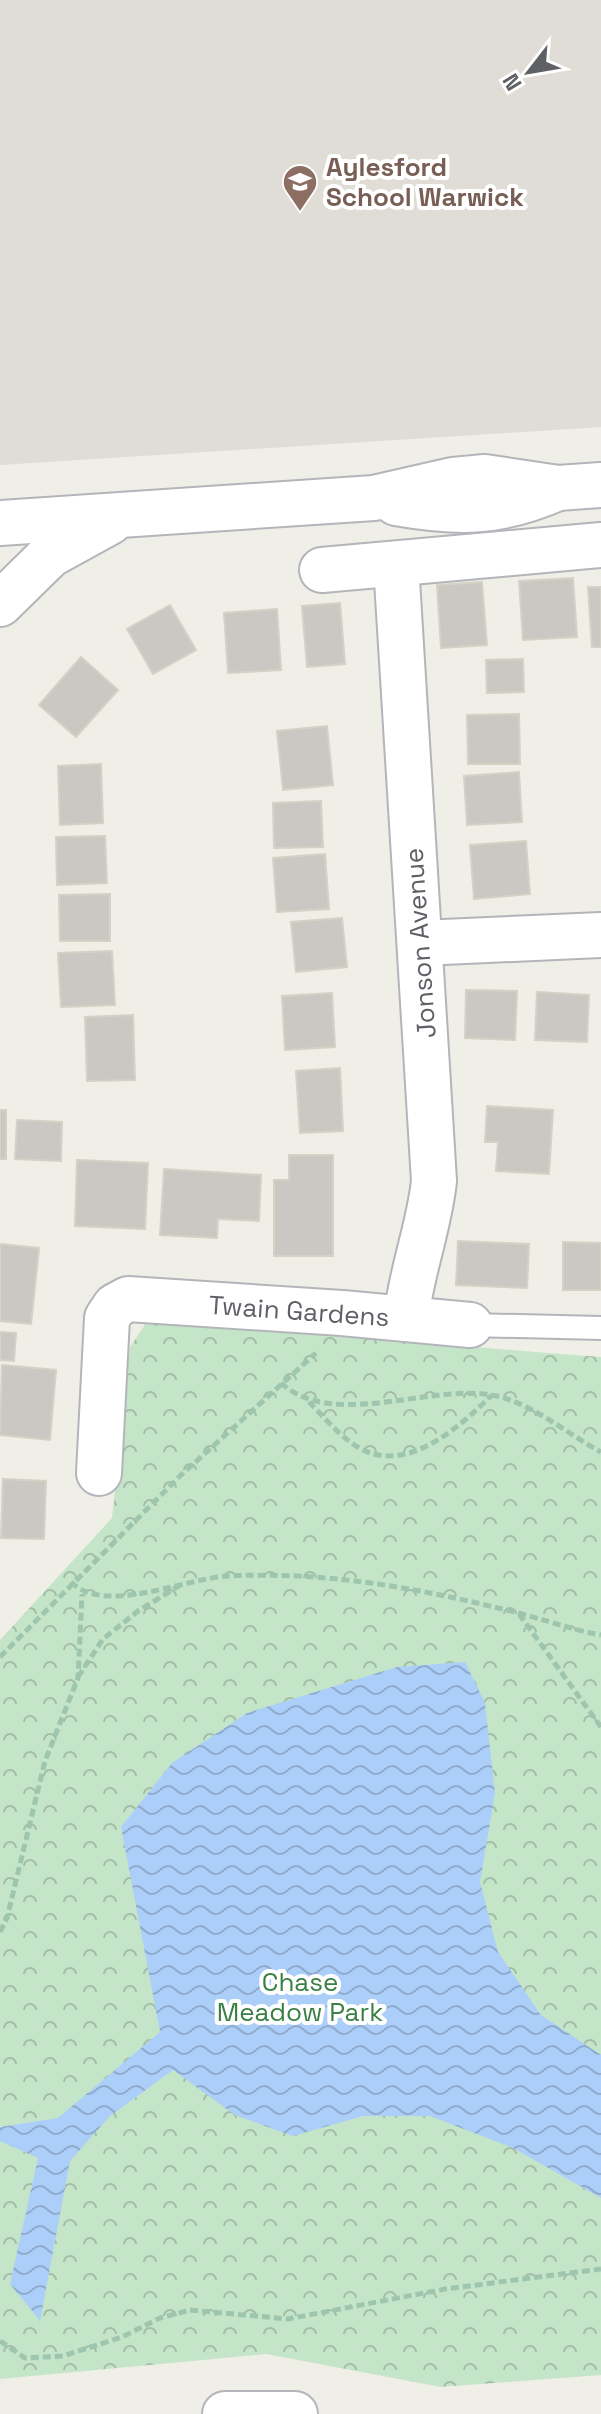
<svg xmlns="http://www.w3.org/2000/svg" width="601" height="2414" viewBox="0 0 601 2414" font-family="'Space Grotesk',sans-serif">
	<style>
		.education { fill: #dfddd5 }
		.park { fill: url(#park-crowns) }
		.water { fill: url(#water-waves) }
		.building { fill: #cbc8c4; stroke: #d4d1c5; stroke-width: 2 }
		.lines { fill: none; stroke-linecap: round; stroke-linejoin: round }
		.lane-casing { stroke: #b4b5ba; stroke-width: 26 }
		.street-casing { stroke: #b4b5ba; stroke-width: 48 }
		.path { stroke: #9ec5ae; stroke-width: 5; stroke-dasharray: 8 4; stroke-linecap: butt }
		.lane { stroke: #fff; stroke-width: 22 }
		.street { stroke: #fff; stroke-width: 44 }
		.labels { text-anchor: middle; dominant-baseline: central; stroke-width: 8; stroke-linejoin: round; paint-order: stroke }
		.education-label { font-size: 26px; font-weight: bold; fill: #785e54; stroke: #fff; text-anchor: start }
		.street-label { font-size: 26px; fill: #5e6066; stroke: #fff }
		.park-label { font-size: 26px; fill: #3a8045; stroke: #fff }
	</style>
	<defs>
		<pattern id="park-crowns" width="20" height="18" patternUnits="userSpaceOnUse" patternTransform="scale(2)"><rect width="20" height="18" fill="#c5e5c9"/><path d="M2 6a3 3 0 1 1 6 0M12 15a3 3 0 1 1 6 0" fill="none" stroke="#a3bda7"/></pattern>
		<pattern id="water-waves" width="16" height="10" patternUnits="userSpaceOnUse" patternTransform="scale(2)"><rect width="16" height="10" fill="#accff9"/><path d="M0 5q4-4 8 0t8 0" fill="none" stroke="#8fabcd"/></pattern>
	</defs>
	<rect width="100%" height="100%" fill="#efeee7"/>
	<polygon class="education" points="0,0 601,0 601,427 0,465"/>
	<path class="park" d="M 151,1316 C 301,1328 450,1347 601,1357 L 601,2375 L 441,2387 L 266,2354 L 0,2379 L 0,1640 L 112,1518 L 130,1347 Z"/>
	<polygon class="water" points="465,1662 485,1703 495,1793 480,1882 498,1952 541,2015 601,2055 601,2198 513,2148 430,2116 363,2116 293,2136 235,2115 173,2070 110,2116 70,2161 40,2321 10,2284 38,2158 0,2141 0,2127 58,2118 160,2032 121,1827 172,1763 247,1713 397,1667"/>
	<g class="building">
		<polygon points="573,578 577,637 523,640 519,581"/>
		<polygon points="482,582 487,645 441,648 437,585"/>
		<polygon points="588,587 601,587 601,647 592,647"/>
		<polygon points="340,603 345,664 307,667 302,606"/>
		<polygon points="170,605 196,650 153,674 127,629"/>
		<polygon points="277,609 281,670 228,673 224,613"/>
		<polygon points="81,657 118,690 76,737 39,705"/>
		<polygon points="523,659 524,692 487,693 486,660"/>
		<polygon points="519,714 520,764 468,764 467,715"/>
		<polygon points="327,726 333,785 283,790 277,731"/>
		<polygon points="101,764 103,823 60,825 58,766"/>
		<polygon points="519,772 522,822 467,825 464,776"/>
		<polygon points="321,801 323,847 274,848 273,803"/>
		<polygon points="105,836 107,883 57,885 56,837"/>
		<polygon points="526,841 530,894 474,899 470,845"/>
		<polygon points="325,854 329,909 277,912 273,858"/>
		<polygon points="110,894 110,941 60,941 59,895"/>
		<polygon points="342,918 347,967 296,972 291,922"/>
		<polygon points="112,951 115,1005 61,1007 58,953"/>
		<polygon points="466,990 517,991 515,1040 465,1038"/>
		<polygon points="537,992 589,995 587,1042 535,1040"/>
		<polygon points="332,993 335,1047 285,1050 282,996"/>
		<polygon points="133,1015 135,1080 87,1081 85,1017"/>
		<polygon points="340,1068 343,1131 300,1133 296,1071"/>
		<polygon points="487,1106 553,1110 549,1174 496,1171 498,1142 485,1142"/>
		<rect x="0" y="1110" width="6" height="49"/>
		<polygon points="17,1120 62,1122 61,1161 15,1159"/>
		<polygon points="289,1155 333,1155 333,1256 274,1256 274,1180 289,1180"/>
		<polygon points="77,1160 148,1163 145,1229 75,1226"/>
		<polygon points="164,1169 261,1175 259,1221 218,1219 217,1238 160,1235"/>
		<polygon points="458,1241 529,1244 527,1288 456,1285"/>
		<polygon points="563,1242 601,1243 601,1290 563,1290"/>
		<polygon points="0,1244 39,1248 31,1324 0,1321"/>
		<polygon points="0,1332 16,1333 14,1361 0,1360"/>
		<polygon points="2,1365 56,1370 50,1440 0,1435"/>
		<polygon points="3,1479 46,1481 44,1539 1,1538"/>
	</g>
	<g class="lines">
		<defs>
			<polyline id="lane" points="470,1325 601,1328"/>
			<g id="street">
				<path d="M 396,503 C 460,514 498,514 558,488"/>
				<polyline points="0,523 374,498 453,480 485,477 558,488 601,485"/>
				<path d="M 396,564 L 434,1181 C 429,1228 411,1272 406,1319"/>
				<polyline points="322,570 601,545"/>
				<polyline points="0,604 50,555 110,522"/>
				<polyline points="421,943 601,935"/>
				<polyline points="99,1473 107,1318 115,1306 128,1299 342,1313 470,1325"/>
				<polyline points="225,2414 295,2414"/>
			</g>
		</defs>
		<use href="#lane" class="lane-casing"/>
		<use href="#street" class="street-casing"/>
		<g class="path">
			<path d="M 281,1383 C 334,1430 427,1384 491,1395 C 530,1401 567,1434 601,1452"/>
			<path d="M 309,1402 C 325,1418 341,1438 361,1449 C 409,1474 460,1426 492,1395"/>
			<path d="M 71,1582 C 106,1616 184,1578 229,1576 C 327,1571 424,1589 518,1613 C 546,1620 573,1630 601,1635"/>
			<polyline points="519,1614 601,1727"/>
			<polyline points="0,1657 180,1476 316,1353"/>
			<polyline points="78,1677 103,1639 138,1611 182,1584"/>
			<polyline points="0,1932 7,1918 45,1761 78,1678 82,1594"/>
			<polyline points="0,2341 25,2358 63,2356 122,2337 160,2318 190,2310 288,2319 445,2289 601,2269"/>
		</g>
		<use href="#lane" class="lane"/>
		<use href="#street" class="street"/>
	</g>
	<defs>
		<symbol id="school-pin" viewBox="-11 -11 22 30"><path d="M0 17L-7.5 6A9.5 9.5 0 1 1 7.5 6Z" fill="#8d6e63" stroke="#fff"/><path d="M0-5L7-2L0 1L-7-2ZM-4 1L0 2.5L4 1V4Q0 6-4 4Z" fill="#fff"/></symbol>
	</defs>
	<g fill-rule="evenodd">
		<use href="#school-pin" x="280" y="162" width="40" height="54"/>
	</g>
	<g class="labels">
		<g class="education-label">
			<text x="326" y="167">Aylesford<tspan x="326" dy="30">School Warwick</tspan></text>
		</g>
		<g class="street-label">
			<text transform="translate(420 943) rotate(-94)">Jonson Avenue</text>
			<text transform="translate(299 1311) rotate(4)">Twain Gardens</text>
		</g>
		<g class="park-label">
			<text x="300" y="1982">Chase<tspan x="300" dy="30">Meadow Park</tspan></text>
		</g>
	</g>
	<g transform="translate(529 72) rotate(239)" stroke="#ffffff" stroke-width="6" paint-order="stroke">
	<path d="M0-6L14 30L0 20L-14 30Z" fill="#5e6066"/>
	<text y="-12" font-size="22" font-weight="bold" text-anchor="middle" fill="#5e6066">N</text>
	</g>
</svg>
